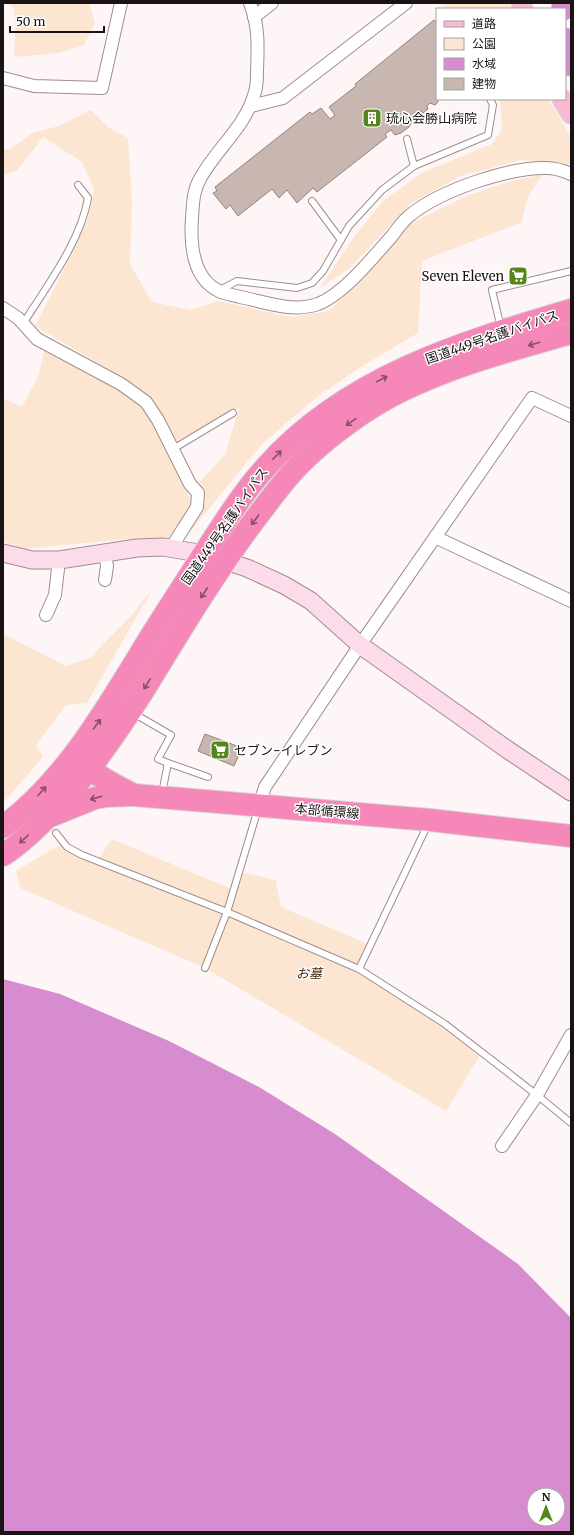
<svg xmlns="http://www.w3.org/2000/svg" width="574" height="1535" viewBox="0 0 574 1535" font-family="Merriweather,'Noto Sans JP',serif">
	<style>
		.green { fill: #fce5d1 }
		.water { fill: #d68ccf; fill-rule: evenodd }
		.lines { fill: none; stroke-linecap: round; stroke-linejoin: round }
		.river { stroke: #d68ccf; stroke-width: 23 }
		.building { fill: #c8b6b1; stroke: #95847f }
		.lane-casing { stroke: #a08d8e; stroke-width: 8 }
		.street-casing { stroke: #a08d8e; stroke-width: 14 }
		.secondary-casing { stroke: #a08d8e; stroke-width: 19 }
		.primary-casing { stroke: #d6d5d5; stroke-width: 21 }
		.highway-casing { stroke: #d6d5d5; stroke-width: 24 }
		.lane { stroke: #fff; stroke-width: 6 }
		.street { stroke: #fff; stroke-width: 12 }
		.secondary { stroke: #fcdbea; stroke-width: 17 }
		.primary { stroke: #f9b8d4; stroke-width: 19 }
		.highway { stroke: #f588b8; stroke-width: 22 }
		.oneway { stroke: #884e66 }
		.labels { text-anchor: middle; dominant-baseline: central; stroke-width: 3; stroke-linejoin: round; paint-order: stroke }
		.poi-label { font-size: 13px; fill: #1a1313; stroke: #fff; text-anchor: start }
		.street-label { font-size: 13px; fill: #1a1313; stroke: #fff }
		.park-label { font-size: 13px; font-style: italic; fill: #452708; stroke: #fff }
	</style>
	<rect width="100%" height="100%" fill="#fef6f6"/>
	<g class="green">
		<polygon points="8,3 89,3 95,23 84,45 59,53 14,57 15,31 14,8"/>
		<polygon points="438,3 509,3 511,9 447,9"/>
		<polygon points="500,99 549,99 571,138 571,167 561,163 521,160 460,176 410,204 350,268 320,288 353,238 383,201 423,172 492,144 502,130"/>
		<polygon points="91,110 108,127 128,138 132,202 130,264 152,302 191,310 218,301 291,317 329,311 362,279 411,223 467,196 501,184 543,174 527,199 522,222 422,261 418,333 364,365 317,397 262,444 189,533 205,504 200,481 225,455 239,408 175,442 155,402 137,386 35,326 65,267 89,216 94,189 82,162 43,137 17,171 3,175 3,149 10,149 32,133 59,126"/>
		<polygon points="44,351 123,392 145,408 191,500 189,511 167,539 127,539 25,549 3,541 3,398 22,407 38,377"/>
		<polygon points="153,588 87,703 66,705 36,745 43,757 3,803 3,634 66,666 90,658 132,615"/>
		<polygon points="112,839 234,890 240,872 276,880 281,907 370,945 359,969 445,1024 479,1057 446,1111 205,968 20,888 16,871 63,843 97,861"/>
	</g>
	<path class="water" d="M 3,979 L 60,994 L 169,1041 L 259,1087 L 335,1134 L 518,1264 L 571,1318 L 571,1532 L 3,1532 ZM 534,1495 L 558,1495 L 558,1519 L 534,1519 Z"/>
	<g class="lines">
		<g class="river">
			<polyline points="563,9 563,3"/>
			<polyline points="565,39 571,65"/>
		</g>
	</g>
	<g class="building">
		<polygon points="434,20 437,24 437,99 438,102 435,105 430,103 427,106 428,109 423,113 421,111 418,113 419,116 416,118 413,117 410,120 412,122 409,127 401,133 395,135 391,130 385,134 387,137 317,192 313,188 297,203 287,190 279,198 272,189 238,216 230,205 226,209 213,193 217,191 215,187 310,112 312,114 321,108 330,119 335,115 329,107 356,86 355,84"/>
		<polygon points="205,734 242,748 234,766 198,751"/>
	</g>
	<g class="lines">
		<defs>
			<g id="lane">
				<polyline points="407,139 414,166"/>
				<polyline points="312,201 341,240"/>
				<polyline points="220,290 237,281 297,288 312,283 323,271 349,226 382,190 414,166 488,135 493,105 490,99"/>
				<path d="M 23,324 C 46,287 81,241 88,198 L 78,185"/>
				<polyline points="501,328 492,290 571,271"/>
				<polyline points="173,449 233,413"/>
				<polyline points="133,713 171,735 158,759 168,763 162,793"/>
				<polyline points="168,763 208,777"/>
				<polyline points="56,833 67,847 82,855 227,912 359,969 445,1024 537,1095 571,1123"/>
				<polyline points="205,968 227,912 258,809"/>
				<polyline points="359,969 428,824"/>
			</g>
			<g id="street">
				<path d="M 250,3 C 259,27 258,46 257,71 C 257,78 257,86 255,92 C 246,126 218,147 201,177 C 193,190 193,203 192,218 C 190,245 192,278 219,291 C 225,294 233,295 240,297 C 266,302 292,313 318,304 C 344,294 374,256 392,236 C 397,229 402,222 409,216 C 439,191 508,167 547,168 C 554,168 564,171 571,174"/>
				<polyline points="254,17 272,3"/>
				<polyline points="3,78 34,86 102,88 121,3"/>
				<polyline points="251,106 283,98 406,3"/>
				<polyline points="3,308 18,318 37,339 121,384 146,402 158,420 190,484 198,493 197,507 171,548"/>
				<polyline points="435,537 571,601"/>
				<polyline points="105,580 107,566 105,552"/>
				<polyline points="46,615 55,595 59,560"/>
				<polyline points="259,806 265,787 360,645 532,398 571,416"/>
				<polyline points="502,1146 537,1095 571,1035"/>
			</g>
			<polyline id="secondary" points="3,553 32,560 59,560 137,548 163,547 204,554 247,568 284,585 311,601 360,645 508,750 571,792"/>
			<g id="primary">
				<polyline points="521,3 523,9"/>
				<polyline points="562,99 571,114"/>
			</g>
			<g id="highway">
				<path d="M 79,760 C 95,775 114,785 134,795 L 430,820 L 571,836"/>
				<polyline points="53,815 95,798 107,796 133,795"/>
				<path d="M 3,827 C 65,781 106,710 145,646 C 164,615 184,585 203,555 C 223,525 242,493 266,467 C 346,377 460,343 571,310"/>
				<path d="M 3,855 C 13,849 22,841 31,833 C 76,792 112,740 145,688 C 181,629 217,569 259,514 C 273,496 286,477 303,461 C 327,437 363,411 393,395 C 449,366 511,350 571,333"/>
			</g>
		</defs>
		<use href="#lane" class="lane-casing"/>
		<use href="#street" class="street-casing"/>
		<use href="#secondary" class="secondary-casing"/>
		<use href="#primary" class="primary-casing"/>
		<use href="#highway" class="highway-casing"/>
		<use href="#lane" class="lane"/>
		<use href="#street" class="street"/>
		<use href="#secondary" class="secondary"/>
		<use href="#primary" class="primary"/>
		<use href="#highway" class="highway"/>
	</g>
	<defs><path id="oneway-shaft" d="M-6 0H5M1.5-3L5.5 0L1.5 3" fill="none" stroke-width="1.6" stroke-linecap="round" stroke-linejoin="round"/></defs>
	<g class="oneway">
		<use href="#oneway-shaft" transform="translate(534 344) rotate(164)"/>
		<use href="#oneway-shaft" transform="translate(382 379) rotate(-28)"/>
		<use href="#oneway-shaft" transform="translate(351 422) rotate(145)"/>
		<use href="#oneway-shaft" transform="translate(277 455) rotate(-45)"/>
		<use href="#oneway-shaft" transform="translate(255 520) rotate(127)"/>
		<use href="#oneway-shaft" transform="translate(204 593) rotate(123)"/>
		<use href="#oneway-shaft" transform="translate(147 684) rotate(122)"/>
		<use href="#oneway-shaft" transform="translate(97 724) rotate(-54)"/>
		<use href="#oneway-shaft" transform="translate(42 791) rotate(-48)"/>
		<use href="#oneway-shaft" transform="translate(96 798) rotate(164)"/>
		<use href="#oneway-shaft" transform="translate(24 839) rotate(138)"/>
	</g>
	<defs>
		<symbol id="building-square" viewBox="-11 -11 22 22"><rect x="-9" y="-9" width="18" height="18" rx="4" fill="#54861a" stroke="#fff"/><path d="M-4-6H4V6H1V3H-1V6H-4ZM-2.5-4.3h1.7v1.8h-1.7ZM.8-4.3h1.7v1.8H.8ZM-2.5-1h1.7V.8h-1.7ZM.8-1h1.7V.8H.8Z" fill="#fff"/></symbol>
		<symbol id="supermarket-square" viewBox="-11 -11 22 22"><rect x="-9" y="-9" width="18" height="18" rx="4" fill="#54861a" stroke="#fff"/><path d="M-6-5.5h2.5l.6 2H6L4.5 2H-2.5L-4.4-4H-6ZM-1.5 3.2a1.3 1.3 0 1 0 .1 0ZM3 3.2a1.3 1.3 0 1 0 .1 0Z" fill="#fff"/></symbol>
	</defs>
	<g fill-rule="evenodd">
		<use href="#building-square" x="361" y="107" width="22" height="22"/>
		<use href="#supermarket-square" x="507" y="265" width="22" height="22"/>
		<use href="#supermarket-square" x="209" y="739" width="22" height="22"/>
	</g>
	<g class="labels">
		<g class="poi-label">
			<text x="386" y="118">琉心会勝山病院</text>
			<text x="504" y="276" text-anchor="end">Seven Eleven</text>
			<text x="234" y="750">セブン-イレブン</text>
		</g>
		<g class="street-label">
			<text transform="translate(492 337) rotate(-19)">国道449号名護バイパス</text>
			<text transform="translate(225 526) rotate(-55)">国道449号名護バイパス</text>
			<text transform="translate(327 811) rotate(5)">本部循環線</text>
		</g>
		<g class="park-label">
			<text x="309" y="973">お墓</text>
		</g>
	</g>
	<rect width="574" height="1535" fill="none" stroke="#1a1313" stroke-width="8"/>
	<rect x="436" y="8" width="130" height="92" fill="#ffffff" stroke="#a3a1a1"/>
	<rect x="444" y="21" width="20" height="6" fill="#f9b8d4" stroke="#a3a1a1"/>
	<text x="472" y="28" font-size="12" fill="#1a1313">道路</text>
	<rect x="444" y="38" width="20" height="12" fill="#fce5d1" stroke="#a3a1a1"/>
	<text x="472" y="48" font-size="12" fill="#1a1313">公園</text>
	<rect x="444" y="58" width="20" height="12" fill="#d68ccf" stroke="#a3a1a1"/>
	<text x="472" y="68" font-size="12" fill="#1a1313">水域</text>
	<rect x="444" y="78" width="20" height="12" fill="#c8b6b1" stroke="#a3a1a1"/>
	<text x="472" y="88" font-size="12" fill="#1a1313">建物</text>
	<g transform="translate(546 1507)"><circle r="19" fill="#ffffff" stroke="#a3a1a1"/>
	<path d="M0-3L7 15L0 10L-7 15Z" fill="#54861a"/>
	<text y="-6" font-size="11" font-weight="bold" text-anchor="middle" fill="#1a1313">N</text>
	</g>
	<path d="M10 26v6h94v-6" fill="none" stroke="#1a1313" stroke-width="2"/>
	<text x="16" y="26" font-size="12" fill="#1a1313" stroke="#ffffff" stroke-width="3" paint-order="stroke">50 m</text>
</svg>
